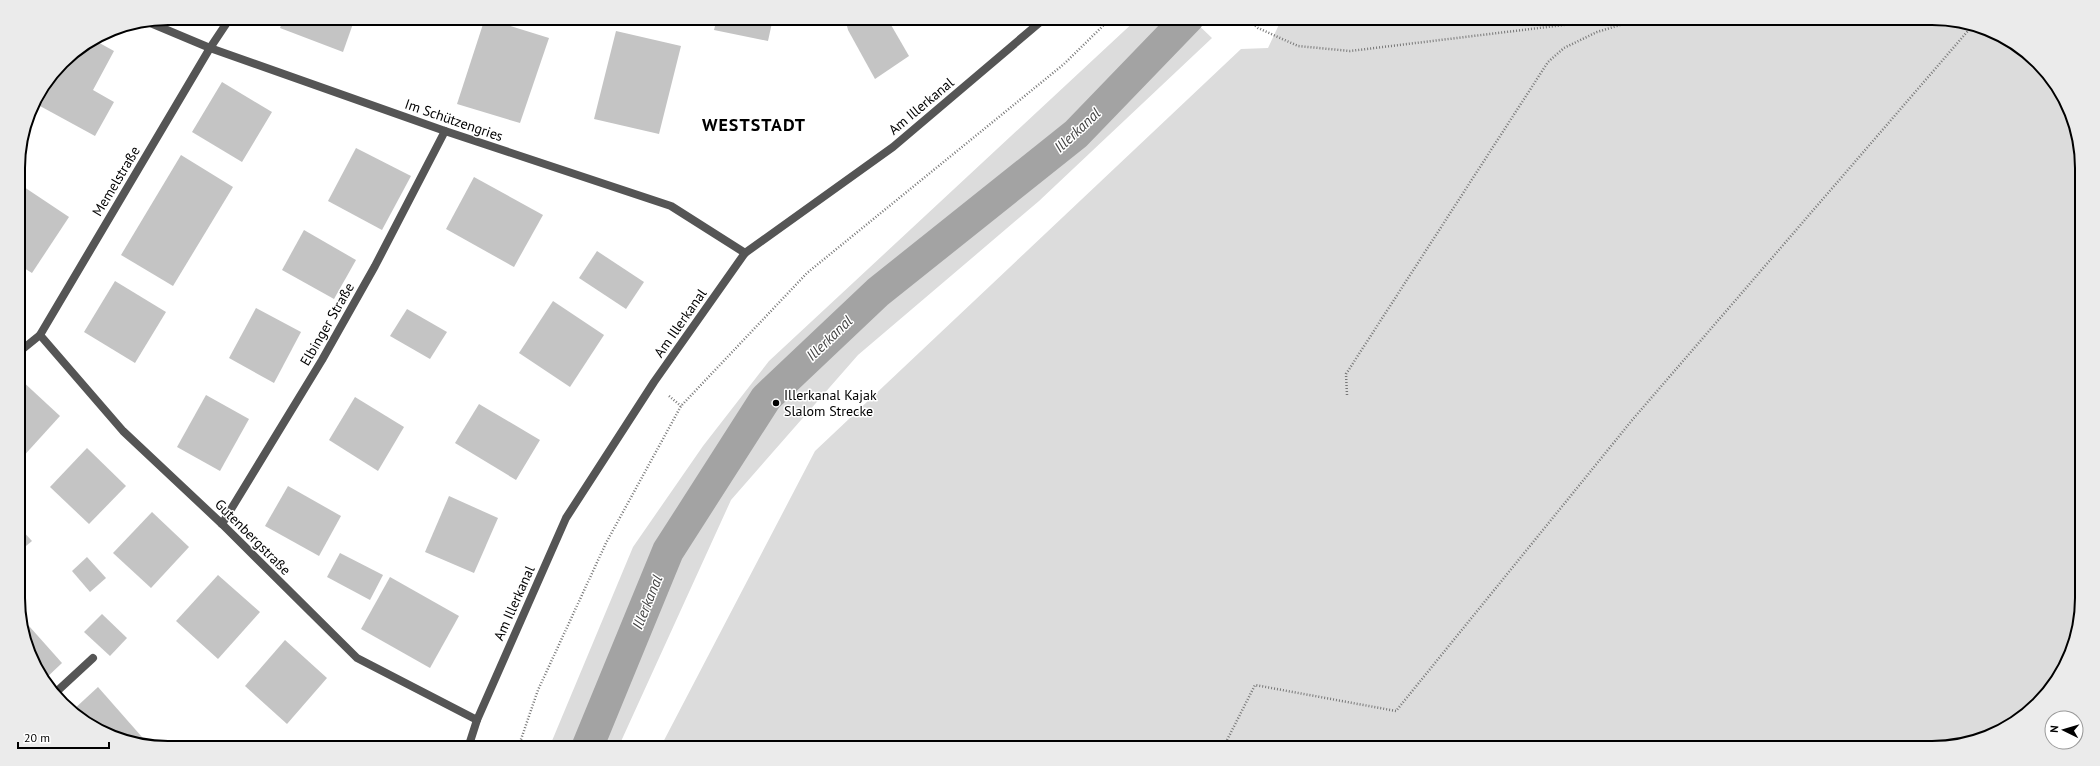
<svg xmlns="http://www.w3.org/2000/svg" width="2100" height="766" viewBox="0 0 2100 766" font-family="'PT Sans',sans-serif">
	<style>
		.green { fill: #dcdcdc }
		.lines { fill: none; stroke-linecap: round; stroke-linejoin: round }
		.canal { stroke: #a3a3a3; stroke-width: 32 }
		.building { fill: #c4c4c4 }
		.path { stroke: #777; stroke-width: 2.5; stroke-dasharray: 1 2; stroke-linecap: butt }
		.service { stroke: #555; stroke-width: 8 }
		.minor { stroke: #555; stroke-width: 8 }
		.poi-dot { fill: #000; stroke: #fff; stroke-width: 1.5 }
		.labels { text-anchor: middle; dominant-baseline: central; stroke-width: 3; stroke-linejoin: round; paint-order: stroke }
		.street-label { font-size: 14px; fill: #000; stroke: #fff }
		.poi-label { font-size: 14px; fill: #000; stroke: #fff; text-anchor: start }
		.water-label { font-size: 15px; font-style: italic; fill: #444; stroke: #fff }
		.district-label { font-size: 18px; font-weight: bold; letter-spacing: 1px; fill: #000; stroke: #fff }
		.rim { fill: none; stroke: #000; stroke-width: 2 }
	</style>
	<rect width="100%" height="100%" fill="#fff"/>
	<g class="green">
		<polygon points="1138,18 1191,18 1212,38 1039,201 858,355 731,500 618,748 549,748 633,547 703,446 769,361"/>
		<polygon points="1282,18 1932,18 1980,26 2015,43 2045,69 2067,102 2081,148 2082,598 2074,646 2051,689 2023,717 1980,740 1941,748 660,748 815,451 1241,49 1268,48"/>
	</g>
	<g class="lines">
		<polyline class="canal" points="587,748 668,551 766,398 878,292 1076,134 1188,18"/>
	</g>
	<g class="building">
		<polygon points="284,18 355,18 343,52 280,28"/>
		<polygon points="485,18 549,38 520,123 457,104"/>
		<polygon points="717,18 773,18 768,41 714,30"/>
		<polygon points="845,18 887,18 909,56 875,79 848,30"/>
		<polygon points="616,31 681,46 659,134 594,119"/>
		<polygon points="94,40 114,51 93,90 114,102 95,136 40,106 69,55"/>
		<polygon points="222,82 272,112 242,162 192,132"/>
		<polygon points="356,148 411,176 382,230 328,201"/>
		<polygon points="181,155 233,187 173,286 121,255"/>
		<polygon points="474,177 543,215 514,267 446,229"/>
		<polygon points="18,183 69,217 32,273 19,265"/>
		<polygon points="304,230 356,260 334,299 282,270"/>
		<polygon points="597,251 644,282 626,309 579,278"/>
		<polygon points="115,281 166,312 135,363 84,332"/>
		<polygon points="553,301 604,335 570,387 519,353"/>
		<polygon points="256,308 301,332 274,383 229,358"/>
		<polygon points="407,309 447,332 430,359 390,336"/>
		<polygon points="20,379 60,416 20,460"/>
		<polygon points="206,395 249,419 220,471 177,447"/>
		<polygon points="355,397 404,427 378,471 329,440"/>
		<polygon points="479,404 540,440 516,480 455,443"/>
		<polygon points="87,448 126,486 89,524 50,487"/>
		<polygon points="288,486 341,516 319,556 265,526"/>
		<polygon points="449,496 498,518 474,573 425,552"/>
		<polygon points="152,512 189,547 151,588 113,553"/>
		<polygon points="20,528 32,541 20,551"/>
		<polygon points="340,553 383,575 370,600 327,577"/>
		<polygon points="87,557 106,578 90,592 72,571"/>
		<polygon points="218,575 260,612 218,659 176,621"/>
		<polygon points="390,577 459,616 430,668 361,629"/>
		<polygon points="102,614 127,638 110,656 84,632"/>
		<polygon points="21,617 62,663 44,680 33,664 21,627"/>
		<polygon points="285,640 327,678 287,724 245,686"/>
		<polygon points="98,687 149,745 120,740 85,723 72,711"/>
	</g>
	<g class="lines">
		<g class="path">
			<polyline points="1246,18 1258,28 1298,46 1350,51 1621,18"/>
			<polyline points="1347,395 1346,374 1548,62 1564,48 1597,32 1643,18"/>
			<polyline points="669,396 681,406"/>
			<polyline points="518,748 538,690 606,543 681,406 807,273 1064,64 1111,18"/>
			<polyline points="1223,748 1255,685 1396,711 1633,419 1973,25"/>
		</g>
		<polyline class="service" points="54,694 93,658"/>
		<g class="minor">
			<polyline points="148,22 210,48 445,131 671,206 745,253"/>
			<polyline points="40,335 123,431 222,524 357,658 477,720"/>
			<polyline points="19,352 40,335 210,48 230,18"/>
			<polyline points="222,524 322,360 375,266 445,131"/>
			<polyline points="468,748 477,720 566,518 654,382 745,253 893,147 1045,18"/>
		</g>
	</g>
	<circle class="poi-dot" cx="776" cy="403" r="4"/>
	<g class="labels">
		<g class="street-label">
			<text transform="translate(921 106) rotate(-40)">Am Illerkanal</text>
			<text transform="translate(454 120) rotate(19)">Im Schützengries</text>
			<text transform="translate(116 181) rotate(-59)">Memelstraße</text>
			<text transform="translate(680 323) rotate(-55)">Am Illerkanal</text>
			<text transform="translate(327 324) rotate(-60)">Elbinger Straße</text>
			<text transform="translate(253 537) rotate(45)">Gutenbergstraße</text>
			<text transform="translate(514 603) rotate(-66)">Am Illerkanal</text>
		</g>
		<g class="poi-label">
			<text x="784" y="395">Illerkanal Kajak<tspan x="784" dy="16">Slalom Strecke</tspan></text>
		</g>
		<g class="water-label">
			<text transform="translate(1077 130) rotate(-43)">Illerkanal</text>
			<text transform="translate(829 338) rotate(-44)">Illerkanal</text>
			<text transform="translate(647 602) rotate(-68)">Illerkanal</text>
		</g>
		<g class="district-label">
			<text x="754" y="124">WESTSTADT</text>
		</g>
	</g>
	<path d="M0 0H2100V766H0ZM168 25H1932A143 143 0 0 1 2075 168V598A143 143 0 0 1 1932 741H168A143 143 0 0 1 25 598V168A143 143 0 0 1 168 25Z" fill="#ebebeb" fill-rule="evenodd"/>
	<path class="rim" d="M168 25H1932A143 143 0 0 1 2075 168V598A143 143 0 0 1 1932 741H168A143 143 0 0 1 25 598V168A143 143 0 0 1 168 25Z"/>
	<g transform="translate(2064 730) rotate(275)"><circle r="19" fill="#ffffff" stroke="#999999"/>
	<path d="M0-3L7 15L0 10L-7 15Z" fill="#000000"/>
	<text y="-6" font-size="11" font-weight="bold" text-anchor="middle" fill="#000000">N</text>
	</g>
	<path d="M18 742v6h91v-6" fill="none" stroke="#000000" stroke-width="2"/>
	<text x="24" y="742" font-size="12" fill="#000000" stroke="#ffffff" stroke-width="3" paint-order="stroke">20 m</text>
</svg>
